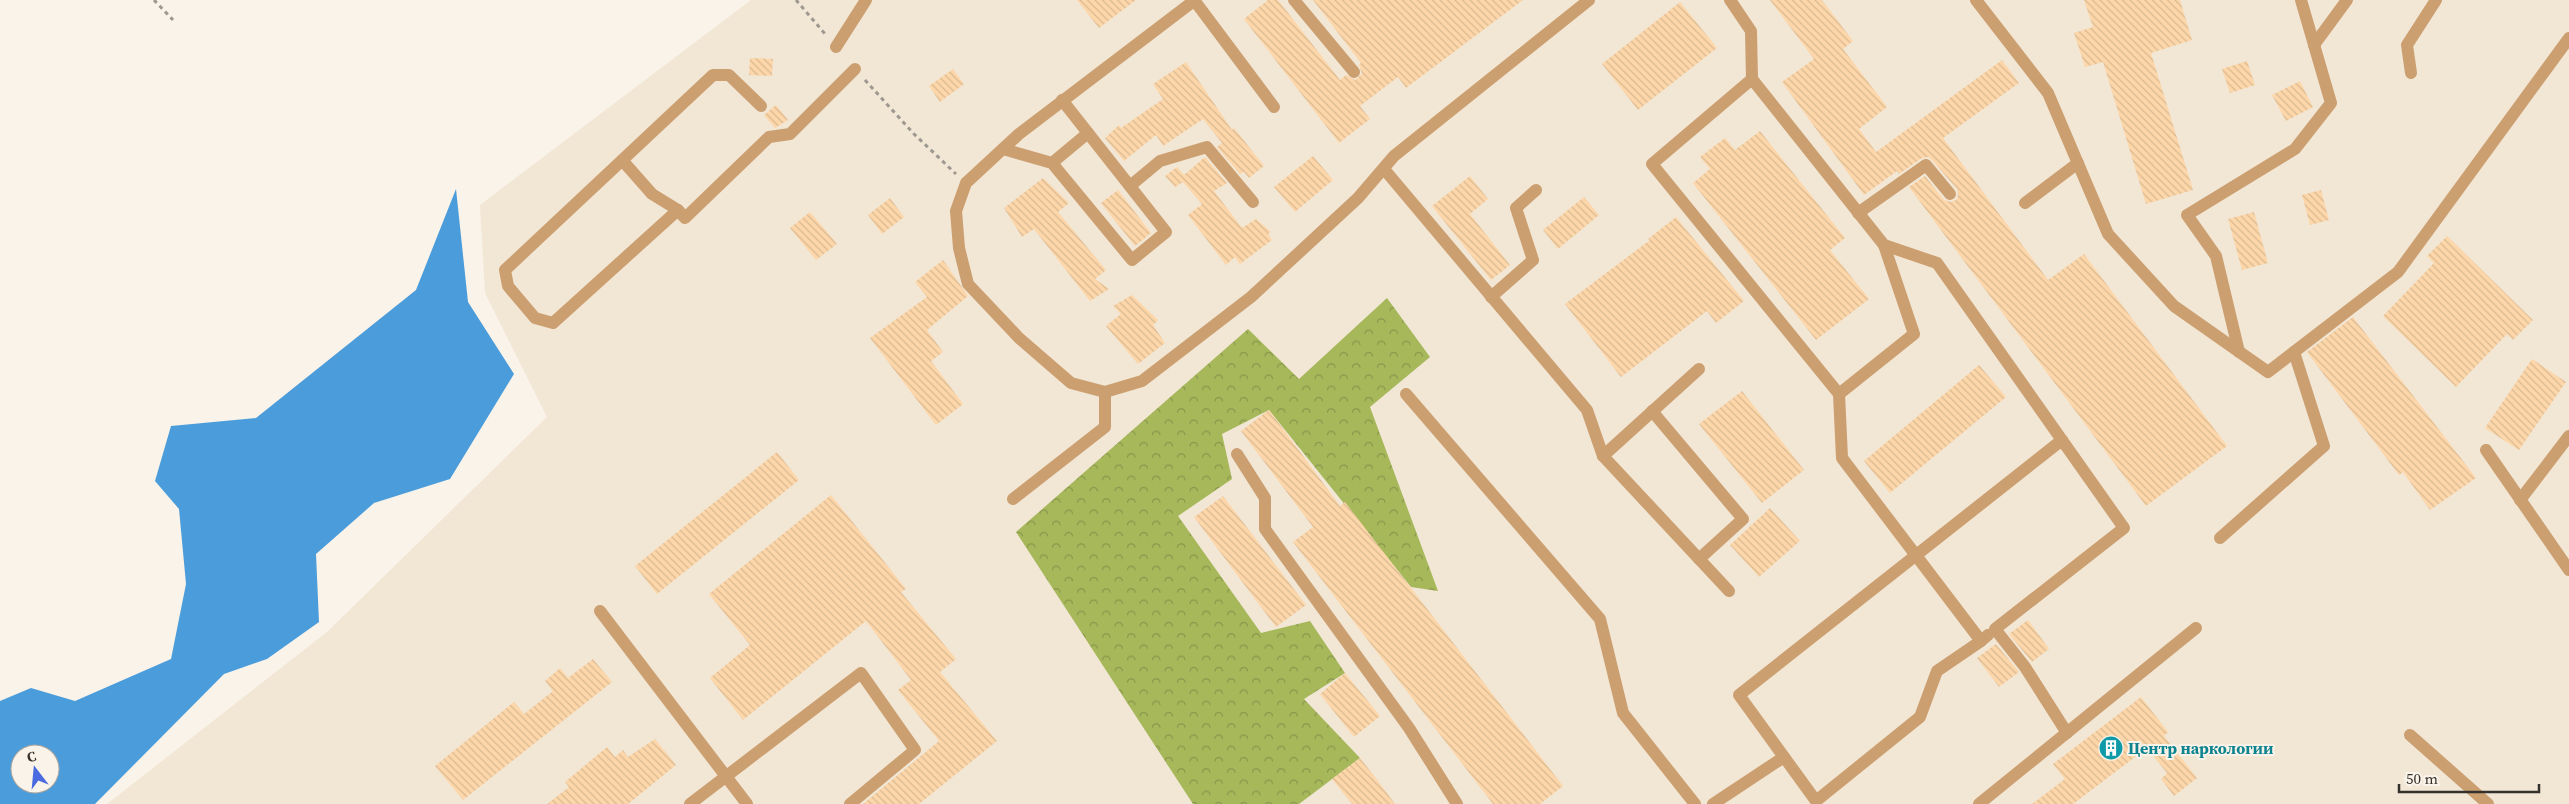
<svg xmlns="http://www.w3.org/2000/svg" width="2569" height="804" viewBox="0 0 2569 804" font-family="'Source Serif 4',serif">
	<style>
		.built { fill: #f2e6d5 }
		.forest { fill: url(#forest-crowns) }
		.water { fill: #4b9cda; fill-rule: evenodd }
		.building { fill: url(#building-back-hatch) }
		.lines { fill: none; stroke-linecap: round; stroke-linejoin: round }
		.path { stroke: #9d9890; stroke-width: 3; stroke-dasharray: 4 4; stroke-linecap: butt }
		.minor { stroke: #cb9f70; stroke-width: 12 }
		.labels { text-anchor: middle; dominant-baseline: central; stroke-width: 4; stroke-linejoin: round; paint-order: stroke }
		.culture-label { font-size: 16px; font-weight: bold; fill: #0d838f; stroke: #faf3e9; text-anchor: start }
	</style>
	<defs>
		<pattern id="forest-crowns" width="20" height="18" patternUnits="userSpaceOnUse" patternTransform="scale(1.25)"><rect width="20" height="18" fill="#a6b85a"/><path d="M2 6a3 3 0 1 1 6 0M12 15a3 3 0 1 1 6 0" fill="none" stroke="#88964b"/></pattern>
		<pattern id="building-back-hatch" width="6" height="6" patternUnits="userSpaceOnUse" patternTransform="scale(1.25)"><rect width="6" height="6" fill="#fdd7a9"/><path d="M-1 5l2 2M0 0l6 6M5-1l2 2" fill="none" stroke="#d9b992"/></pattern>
	</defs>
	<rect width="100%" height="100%" fill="#faf3e9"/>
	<polygon class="built" points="751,0 2569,0 2569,804 107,804 327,632 547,417 485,293 480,205"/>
	<polygon class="forest" points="1387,298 1430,357 1370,407 1438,591 1411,587 1269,410 1222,434 1232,479 1178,516 1261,633 1310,621 1345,673 1304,699 1360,758 1299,804 1193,804 1016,532 1248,329 1299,379"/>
	<path class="water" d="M 456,189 L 468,302 L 514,374 L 450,479 L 374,503 L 316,554 L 319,622 L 267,659 L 224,674 L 95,804 L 0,804 L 0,701 L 31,688 L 75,701 L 171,659 L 186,584 L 179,509 L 155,481 L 171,426 L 256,418 L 416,290 ZM 20,754 L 50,754 L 50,784 L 20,784 Z"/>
	<g class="building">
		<polygon points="1077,0 1136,0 1099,28"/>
		<polygon points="1268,0 1278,0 1340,80 1346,75 1355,80 1362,74 1359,65 1361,63 1313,0 1523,0 1406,88 1398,77 1360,106 1370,119 1339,143 1244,19"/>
		<polygon points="1770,0 1822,0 1853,41 1843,49 1887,107 1859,129 1876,152 2002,60 2019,83 1943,138 2048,280 2084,254 2227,446 2146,506 1909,187 1925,176 1944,200 1951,202 1956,200 1958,196 1957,189 1932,160 1929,157 1922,158 1899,174 1897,171 1864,195 1782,82 1814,59"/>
		<polygon points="2084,0 2180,0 2192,40 2151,53 2193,190 2146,204 2103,62 2085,67 2074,33 2093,27"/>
		<polygon points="1680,2 1717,48 1638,110 1602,64"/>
		<polygon points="750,58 773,59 772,76 749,75"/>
		<polygon points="2247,61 2255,85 2230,93 2222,69"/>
		<polygon points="1186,62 1232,130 1234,128 1264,166 1249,178 1244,172 1240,174 1217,147 1222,143 1203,119 1163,146 1156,135 1124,161 1105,138 1119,125 1121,128 1163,99 1153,84"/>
		<polygon points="953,69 964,84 940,102 929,86"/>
		<polygon points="2300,81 2313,107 2286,121 2272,95"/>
		<polygon points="776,105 788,120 775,128 764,115"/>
		<polygon points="1760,131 1845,238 1830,250 1869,299 1816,340 1693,183 1710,169 1700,157 1725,138 1735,150"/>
		<polygon points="1313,156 1333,180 1295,212 1274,187"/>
		<polygon points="1205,157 1227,183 1214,191 1242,228 1256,219 1271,232 1268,234 1272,240 1240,264 1235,257 1226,265 1188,215 1202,204 1183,182 1175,187 1165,176 1177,167 1184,175"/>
		<polygon points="1470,176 1488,199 1470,214 1510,265 1491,280 1432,206"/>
		<polygon points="1043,178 1069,203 1058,212 1106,270 1095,279 1109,289 1090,301 1034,229 1022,237 1004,208"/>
		<polygon points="1118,190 1151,233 1135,246 1101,203"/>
		<polygon points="2321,190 2329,220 2310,225 2302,195"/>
		<polygon points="1584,197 1599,215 1558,249 1543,230"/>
		<polygon points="890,198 904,217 882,234 868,215"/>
		<polygon points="810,212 837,244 816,260 790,228"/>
		<polygon points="2254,212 2268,263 2242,270 2228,219"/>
		<polygon points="1676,217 1744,301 1716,323 1707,311 1621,377 1565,304 1650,240 1648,239"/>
		<polygon points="2447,236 2533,320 2513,340 2507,334 2456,387 2383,316 2434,263 2427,256"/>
		<polygon points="943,260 968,296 927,330 943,352 931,361 963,404 936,425 870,338 927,297 915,282"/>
		<polygon points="1132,295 1158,320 1153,325 1165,343 1138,364 1106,326 1121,314 1113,306"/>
		<polygon points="2353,317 2476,478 2430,510 2403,472 2399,475 2307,352"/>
		<polygon points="2532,359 2566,382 2519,450 2485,428"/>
		<polygon points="1979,365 2006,397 1890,493 1864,461"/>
		<polygon points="1742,391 1804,470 1762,503 1699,424"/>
		<polygon points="1269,410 1340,506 1345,502 1563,786 1540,804 1493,804 1293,542 1313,527 1241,431"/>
		<polygon points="777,452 799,480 657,594 635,566"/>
		<polygon points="831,495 906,589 901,592 956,659 940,672 997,741 919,804 863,804 939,741 898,690 911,680 866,621 743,720 710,678 750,645 709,594"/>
		<polygon points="1223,496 1306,605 1276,627 1194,517"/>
		<polygon points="1770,508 1800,541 1759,577 1730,545"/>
		<polygon points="2028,620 2049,649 2032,662 2009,634"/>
		<polygon points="1996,644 2019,672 1999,687 1977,658"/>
		<polygon points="593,659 612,682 463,800 435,766 514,702 524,714 553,691 545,681 560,668 568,678"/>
		<polygon points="1345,673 1380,716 1354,737 1320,694"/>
		<polygon points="2141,697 2168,732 2164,736 2197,778 2174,796 2161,779 2167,773 2147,748 2073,804 2032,804 2065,779 2053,764"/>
		<polygon points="655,739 676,765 628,804 547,804 569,787 565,782 607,747 615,757 623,750 628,757"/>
		<polygon points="1360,758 1375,777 1395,804 1352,804 1332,779"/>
	</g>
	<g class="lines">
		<g class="path">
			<polyline points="154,0 173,20"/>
			<polyline points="796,0 826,35"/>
			<polyline points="865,80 914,134 956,174"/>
		</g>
		<g class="minor">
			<polyline points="1194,0 1274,107"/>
			<polyline points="1195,0 1019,134 966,183 956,211 959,248 968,284 1019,338 1071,383 1105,392 1142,381 1251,297 1358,198 1394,156 1589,0"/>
			<polyline points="1294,0 1354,72"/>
			<polyline points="1730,0 1751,31 1752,79 1884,245 1937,263 2124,528 1995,629 2025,667 2067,733"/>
			<polyline points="1976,0 2048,93 2108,234 2174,306 2268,372 2398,272 2569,38"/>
			<polyline points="2314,45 2347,0"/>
			<polyline points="836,47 866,0"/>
			<polyline points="2411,73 2407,45 2436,0"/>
			<polyline points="1752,79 1652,164 1839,394 1842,458 1981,641 1988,635"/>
			<polyline points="1003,149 1052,163 1132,260 1166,232 1062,100"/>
			<polyline points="622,160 652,194 678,210 553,323 535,318 508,286 505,270 713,75 729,75 761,106"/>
			<polyline points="1052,163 1088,133"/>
			<polyline points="1384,169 1587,410 1603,456 1729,591"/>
			<polyline points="1130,186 1160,161 1207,147 1253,202"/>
			<polyline points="2025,203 2078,163"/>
			<polyline points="678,210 685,218 769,137 790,134 855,69"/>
			<polyline points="1858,213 1926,165 1950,194"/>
			<polyline points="1491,297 1533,260 1516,208 1536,190"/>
			<polyline points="2239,352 2216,256 2187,215 2295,149 2331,103 2301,0"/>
			<polyline points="1406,394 1600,619 1623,713 1695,804"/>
			<polyline points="1839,394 1914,334 1884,245"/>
			<polyline points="1652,411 1743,519 1699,559"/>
			<polyline points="2486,450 2569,570"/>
			<polyline points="1237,454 1265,498 1265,529 1409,728 1457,804"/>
			<polyline points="1603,456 1699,369"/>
			<polyline points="1013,499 1105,427 1105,392"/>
			<polyline points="2520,500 2569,436"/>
			<polyline points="2220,538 2324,446 2294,352"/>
			<polyline points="600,611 747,804"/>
			<polyline points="1981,641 1937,671 1920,717 1816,801 1739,695 2062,440"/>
			<polyline points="2410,735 2488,804"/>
			<polyline points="690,804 861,673 915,750 850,804"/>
			<polyline points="1713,804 1784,757"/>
			<polyline points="1979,804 2196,628"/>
		</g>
	</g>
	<defs>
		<symbol id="building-disc" viewBox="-11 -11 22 22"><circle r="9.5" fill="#0f9aa8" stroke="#faf3e9"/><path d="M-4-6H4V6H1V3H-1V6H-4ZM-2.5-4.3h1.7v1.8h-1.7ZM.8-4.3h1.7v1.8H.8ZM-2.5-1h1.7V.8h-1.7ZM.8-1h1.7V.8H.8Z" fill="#fff"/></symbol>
	</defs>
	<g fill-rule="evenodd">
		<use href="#building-disc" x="2097" y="734" width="28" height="28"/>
	</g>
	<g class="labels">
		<g class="culture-label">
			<text x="2128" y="748">Центр наркологии</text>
		</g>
	</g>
	<g transform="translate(35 769) rotate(344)"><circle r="24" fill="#faf3e9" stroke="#aba59e"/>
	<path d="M0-4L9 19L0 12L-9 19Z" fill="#4a6bdf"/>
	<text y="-8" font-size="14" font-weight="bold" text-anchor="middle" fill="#34312d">С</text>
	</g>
	<path d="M2399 784v8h140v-8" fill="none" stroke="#34312d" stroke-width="2.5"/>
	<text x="2406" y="784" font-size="15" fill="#34312d" stroke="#faf3e9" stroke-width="4" paint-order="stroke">50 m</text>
</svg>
